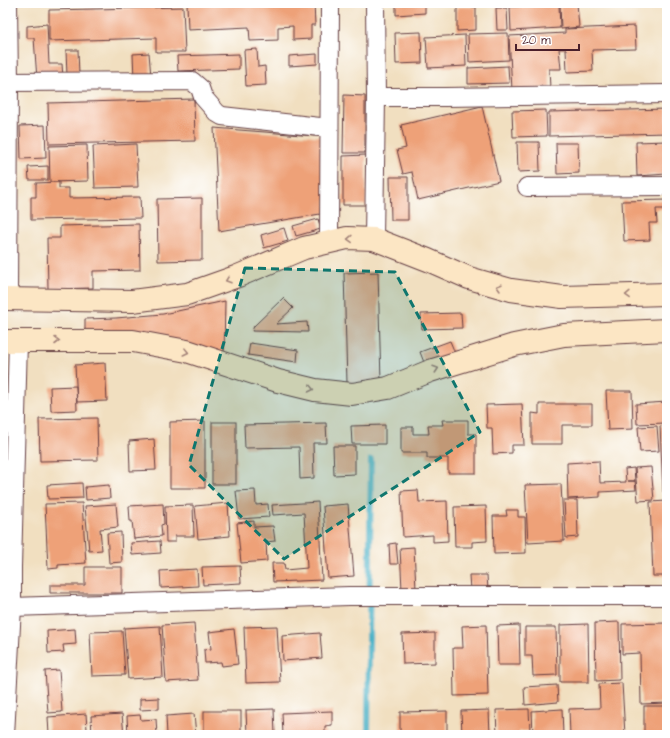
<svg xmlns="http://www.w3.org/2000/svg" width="670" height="738" viewBox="0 0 670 738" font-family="'Architects Daughter',sans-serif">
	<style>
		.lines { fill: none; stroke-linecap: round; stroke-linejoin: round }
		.stream { stroke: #44aec3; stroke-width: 6 }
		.building { fill: #eea178 }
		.minor-casing { stroke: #633c41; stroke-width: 20 }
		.secondary-casing { stroke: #633c41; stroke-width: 24 }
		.minor { stroke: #fff; stroke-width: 18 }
		.secondary { stroke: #fce6c4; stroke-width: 22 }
		.oneway { stroke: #a38278 }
		.marked { fill: #0f766e; fill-opacity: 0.2; stroke: #0f766e; stroke-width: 3; stroke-dasharray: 8 5; stroke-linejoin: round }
	</style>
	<rect width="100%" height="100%" fill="#fff"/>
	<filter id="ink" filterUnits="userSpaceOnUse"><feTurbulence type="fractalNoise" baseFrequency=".025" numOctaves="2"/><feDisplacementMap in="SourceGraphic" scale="8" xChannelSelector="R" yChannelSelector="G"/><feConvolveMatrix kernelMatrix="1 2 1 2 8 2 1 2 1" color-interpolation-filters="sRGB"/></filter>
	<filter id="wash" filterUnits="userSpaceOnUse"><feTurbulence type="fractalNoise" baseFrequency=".012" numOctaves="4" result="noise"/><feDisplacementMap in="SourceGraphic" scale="16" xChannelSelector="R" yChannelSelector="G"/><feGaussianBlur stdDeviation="0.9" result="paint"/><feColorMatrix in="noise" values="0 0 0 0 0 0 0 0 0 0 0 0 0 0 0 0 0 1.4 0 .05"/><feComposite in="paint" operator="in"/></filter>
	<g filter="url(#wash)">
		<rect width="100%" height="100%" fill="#f1dfc0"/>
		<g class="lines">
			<polyline class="stream" points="368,735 371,460"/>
		</g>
		<g id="blocks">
			<g class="building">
				<polygon points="187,3 314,3 315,25 311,25 311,39 293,40 293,26 278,27 278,40 250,41 249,27 188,30"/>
				<polygon points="396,3 425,3 425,13 396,15"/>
				<rect x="509" y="3" width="21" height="3"/>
				<polygon points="577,3 579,27 561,29 560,4"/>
				<polygon points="559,5 560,28 511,31 510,7"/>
				<polygon points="183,7 185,52 156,52 156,38 49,41 49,10"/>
				<polygon points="457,7 476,7 476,30 457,31"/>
				<polygon points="496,8 507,8 508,30 497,30"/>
				<polygon points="47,24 49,64 62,64 63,78 37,79 34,38 27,38 27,26"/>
				<polygon points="635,26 636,49 592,50 593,71 567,72 566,49 559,49 561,69 549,69 550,88 512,90 509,36 565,33 565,29"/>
				<polygon points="421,32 422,63 396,64 395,33"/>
				<polygon points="508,33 509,60 469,62 468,34"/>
				<polygon points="465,35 466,66 428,68 426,37"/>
				<polygon points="257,49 258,67 265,66 266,85 246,86 244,50"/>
				<polygon points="66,50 78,50 79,75 67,75"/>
				<polygon points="149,53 151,77 134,79 133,54"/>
				<polygon points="239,54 239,69 178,71 177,56"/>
				<polygon points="317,54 317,64 289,66 289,56"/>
				<polygon points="508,66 509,83 468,84 468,68"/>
				<polygon points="344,95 365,96 365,153 343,153"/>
				<polygon points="194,99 195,141 49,144 48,103"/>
				<polygon points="482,106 499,181 418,200 412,172 403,174 397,150 406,148 401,125"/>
				<polygon points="667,109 667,133 549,136 549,112"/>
				<polygon points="546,110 547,136 513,137 512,111"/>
				<polygon points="45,125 46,158 21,159 20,126"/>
				<polygon points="214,128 327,137 326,213 219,231"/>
				<polygon points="666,141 667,174 637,176 636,142"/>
				<polygon points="517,142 539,142 540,171 518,172"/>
				<polygon points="556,143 578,143 579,173 557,174"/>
				<polygon points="136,144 138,187 95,188 93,146"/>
				<polygon points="87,145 88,181 50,182 49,146"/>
				<polygon points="366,155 366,205 343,205 343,156"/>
				<polygon points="48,166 48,180 29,180 28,167"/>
				<polygon points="390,177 408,177 408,220 391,220"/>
				<polygon points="59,182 59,188 69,188 69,198 140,197 141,218 31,220 31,197 36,197 36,183"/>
				<polygon points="202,198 202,260 158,261 157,199"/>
				<polygon points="667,200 667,209 656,209 657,223 649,223 650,240 624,241 622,201"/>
				<polygon points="318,219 321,229 296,236 293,226"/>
				<polygon points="139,224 140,270 93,271 93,288 48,289 47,238 60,238 60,226"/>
				<polygon points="284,228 288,241 264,248 261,235"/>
				<polygon points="378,272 381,382 347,383 344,273"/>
				<polygon points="283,298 293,308 276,324 307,322 308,332 252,331 254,326"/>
				<polygon points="225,301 224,354 85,336 85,319 116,318 163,314"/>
				<polygon points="461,313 462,328 422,329 421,314"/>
				<polygon points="450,341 455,353 425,365 420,352"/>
				<polygon points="250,343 298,350 297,362 248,355"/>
				<polygon points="105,363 107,401 77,402 75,365"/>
				<polygon points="76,386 77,410 51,411 50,387"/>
				<polygon points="606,391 632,391 633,429 608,430"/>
				<rect x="3" y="398" width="9" height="25"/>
				<polygon points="667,402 667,423 637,424 636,404"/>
				<polygon points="522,404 524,445 512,445 512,453 493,454 492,428 487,428 486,405"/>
				<polygon points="539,404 592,404 592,425 562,425 562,444 532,444 532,413 539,414"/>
				<polygon points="97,418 98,460 40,461 39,419"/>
				<polygon points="442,420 468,420 468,434 476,434 476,473 448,473 448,458 427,458 427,453 401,453 401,427 413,427 413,434 429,434 428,425 443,425"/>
				<polygon points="205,421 205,488 170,488 170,422"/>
				<rect x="212" y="422" width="24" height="62"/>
				<polygon points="326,423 327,443 313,443 314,478 300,479 299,447 245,448 244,425"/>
				<polygon points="385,425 385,444 352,444 351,426"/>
				<polygon points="667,425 667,492 663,492 660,426"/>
				<polygon points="657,426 659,451 640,452 638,427"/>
				<polygon points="154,439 156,470 130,471 129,441"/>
				<polygon points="333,446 355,446 355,474 334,475"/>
				<polygon points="599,461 600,483 626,482 625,469 634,468 635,481 628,481 635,481 636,490 600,492 600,497 568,499 567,463"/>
				<polygon points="651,467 654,500 638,501 635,468"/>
				<polygon points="82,483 83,498 48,499 47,485"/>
				<polygon points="561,484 564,541 528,543 525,485"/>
				<polygon points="109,485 110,498 86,500 85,487"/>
				<polygon points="255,490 256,505 268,504 269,517 239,519 236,491"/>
				<polygon points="418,490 419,502 447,501 448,541 433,542 433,535 403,537 401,491"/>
				<polygon points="564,500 577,500 578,537 566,538"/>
				<polygon points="667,501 667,576 653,576 650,502"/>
				<polygon points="318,502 322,580 273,582 272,563 284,563 285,570 307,568 304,513 273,515 272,505"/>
				<polygon points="82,503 86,563 58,565 58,568 48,569 45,504"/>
				<polygon points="228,503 230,536 198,539 195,506"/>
				<polygon points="116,504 118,527 100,529 102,550 89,551 85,506"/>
				<polygon points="163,504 164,524 161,525 162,536 134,539 132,521 130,521 129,506"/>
				<polygon points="348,504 354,576 328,578 323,506"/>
				<polygon points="193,505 194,536 175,536 175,542 166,542 165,506"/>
				<polygon points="486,506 487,541 472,542 472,547 455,547 454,507"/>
				<polygon points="506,510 518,510 518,517 525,517 526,553 494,554 493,516 507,516"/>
				<polygon points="254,521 254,527 273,526 275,541 266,542 267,561 241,563 237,523"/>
				<polygon points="121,532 122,562 109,563 107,533"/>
				<polygon points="160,541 161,553 132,555 131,543"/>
				<polygon points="396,543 398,564 390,564 389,544"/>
				<polygon points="414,547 416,590 402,590 400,548"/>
				<polygon points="240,566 241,583 203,585 202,567"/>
				<polygon points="85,567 122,567 122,593 50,593 50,585 85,585"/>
				<polygon points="197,569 198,586 161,588 160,571"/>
				<polygon points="469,575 487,575 488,590 470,590"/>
				<polygon points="619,622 620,680 596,681 595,623"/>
				<polygon points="194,623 198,680 166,682 162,625"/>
				<polygon points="667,623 667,703 641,704 640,653 622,654 622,624"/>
				<polygon points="588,624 589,682 560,682 560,625"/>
				<polygon points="486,625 488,695 454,696 453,648 463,648 462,626"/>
				<polygon points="519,625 520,665 498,665 497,626"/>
				<polygon points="160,626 163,677 128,679 124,628"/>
				<polygon points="277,626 280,682 246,683 244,627"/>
				<polygon points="525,627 556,627 557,675 533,676 532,656 525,656"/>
				<polygon points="75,629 76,644 63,645 64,652 48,653 47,631"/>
				<polygon points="234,629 238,664 222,666 221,662 205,663 204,650 211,649 209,632"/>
				<polygon points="122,631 125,675 92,676 90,632"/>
				<polygon points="320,633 322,658 283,661 282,636"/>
				<polygon points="435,633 435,663 403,664 402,634"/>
				<polygon points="59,670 62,712 48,713 45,671"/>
				<polygon points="622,683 625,735 570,735 569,709 600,708 599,684"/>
				<polygon points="557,685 558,702 525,705 524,687"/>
				<polygon points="159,698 159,709 140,710 140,699"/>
				<rect x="644" y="706" width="23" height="29"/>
				<polygon points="274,709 275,735 247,735 246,710"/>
				<polygon points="529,709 530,731 519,731 519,735 497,735 496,710"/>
				<polygon points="562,709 563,735 533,735 532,711"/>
				<polygon points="489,710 490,735 462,735 461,711"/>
				<rect x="204" y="711" width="37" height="24"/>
				<polygon points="332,711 332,725 325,726 325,735 283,735 282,713"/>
				<polygon points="447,711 447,735 400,735 400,712"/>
				<polygon points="86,714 87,730 81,730 81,735 49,735 48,717"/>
				<polygon points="122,714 124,735 92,735 91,716"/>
				<polygon points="194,714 196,735 167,735 166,716"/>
				<polygon points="140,715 141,720 156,719 157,735 128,735 127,716"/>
			</g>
		</g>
	</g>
	<g filter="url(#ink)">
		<use href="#blocks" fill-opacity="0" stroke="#633c41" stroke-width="1"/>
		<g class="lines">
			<defs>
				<g id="minor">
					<polyline points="8,3 9,82 8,299"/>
					<polyline points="3,82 192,81 200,88 203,97 217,113 222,116 329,128"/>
					<polyline points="376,97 445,97 667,94"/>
					<polyline points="527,187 667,186"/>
					<polyline points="374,239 376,97 375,3"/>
					<polyline points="329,242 330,3"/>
					<polyline points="12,607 349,596 667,596"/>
					<polyline points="5,735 12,607 12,567 18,341"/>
				</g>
				<g id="secondary">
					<polyline points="3,299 132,301 187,294 238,276 304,248 347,238 374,239 428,260 469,278 511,290 562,297 667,294"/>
					<polyline points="3,341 133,341 187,351 278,381 315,390 352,394 388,388 430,371 514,345 564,335 667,330"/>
				</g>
			</defs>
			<use href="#minor" class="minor-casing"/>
			<use href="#secondary" class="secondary-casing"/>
			<use href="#minor" class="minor"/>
			<use href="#secondary" class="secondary"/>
		</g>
		<defs><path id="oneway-chevron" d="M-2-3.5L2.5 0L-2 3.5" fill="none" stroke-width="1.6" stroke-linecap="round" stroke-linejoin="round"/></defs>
		<g class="oneway">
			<use href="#oneway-chevron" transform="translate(350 239) rotate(178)"/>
			<use href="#oneway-chevron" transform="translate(228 280) rotate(161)"/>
			<use href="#oneway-chevron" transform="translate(499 287) rotate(-164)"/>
			<use href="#oneway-chevron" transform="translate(628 295) rotate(178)"/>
			<use href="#oneway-chevron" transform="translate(57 341)"/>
			<use href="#oneway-chevron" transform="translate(186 352) rotate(14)"/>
			<use href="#oneway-chevron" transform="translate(436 369) rotate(-18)"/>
			<use href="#oneway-chevron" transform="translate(311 389) rotate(13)"/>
		</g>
	</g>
	<path class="marked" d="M 245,268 L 395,272 L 480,432 L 284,559 L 189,465 Z"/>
	<rect width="670" height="738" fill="none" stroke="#fff" stroke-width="16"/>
	<path d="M516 44v6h63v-6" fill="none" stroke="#4a1f2b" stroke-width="2"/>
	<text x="522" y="44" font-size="12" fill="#4a1f2b" stroke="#ffffff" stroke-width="3" paint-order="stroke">20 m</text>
</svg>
